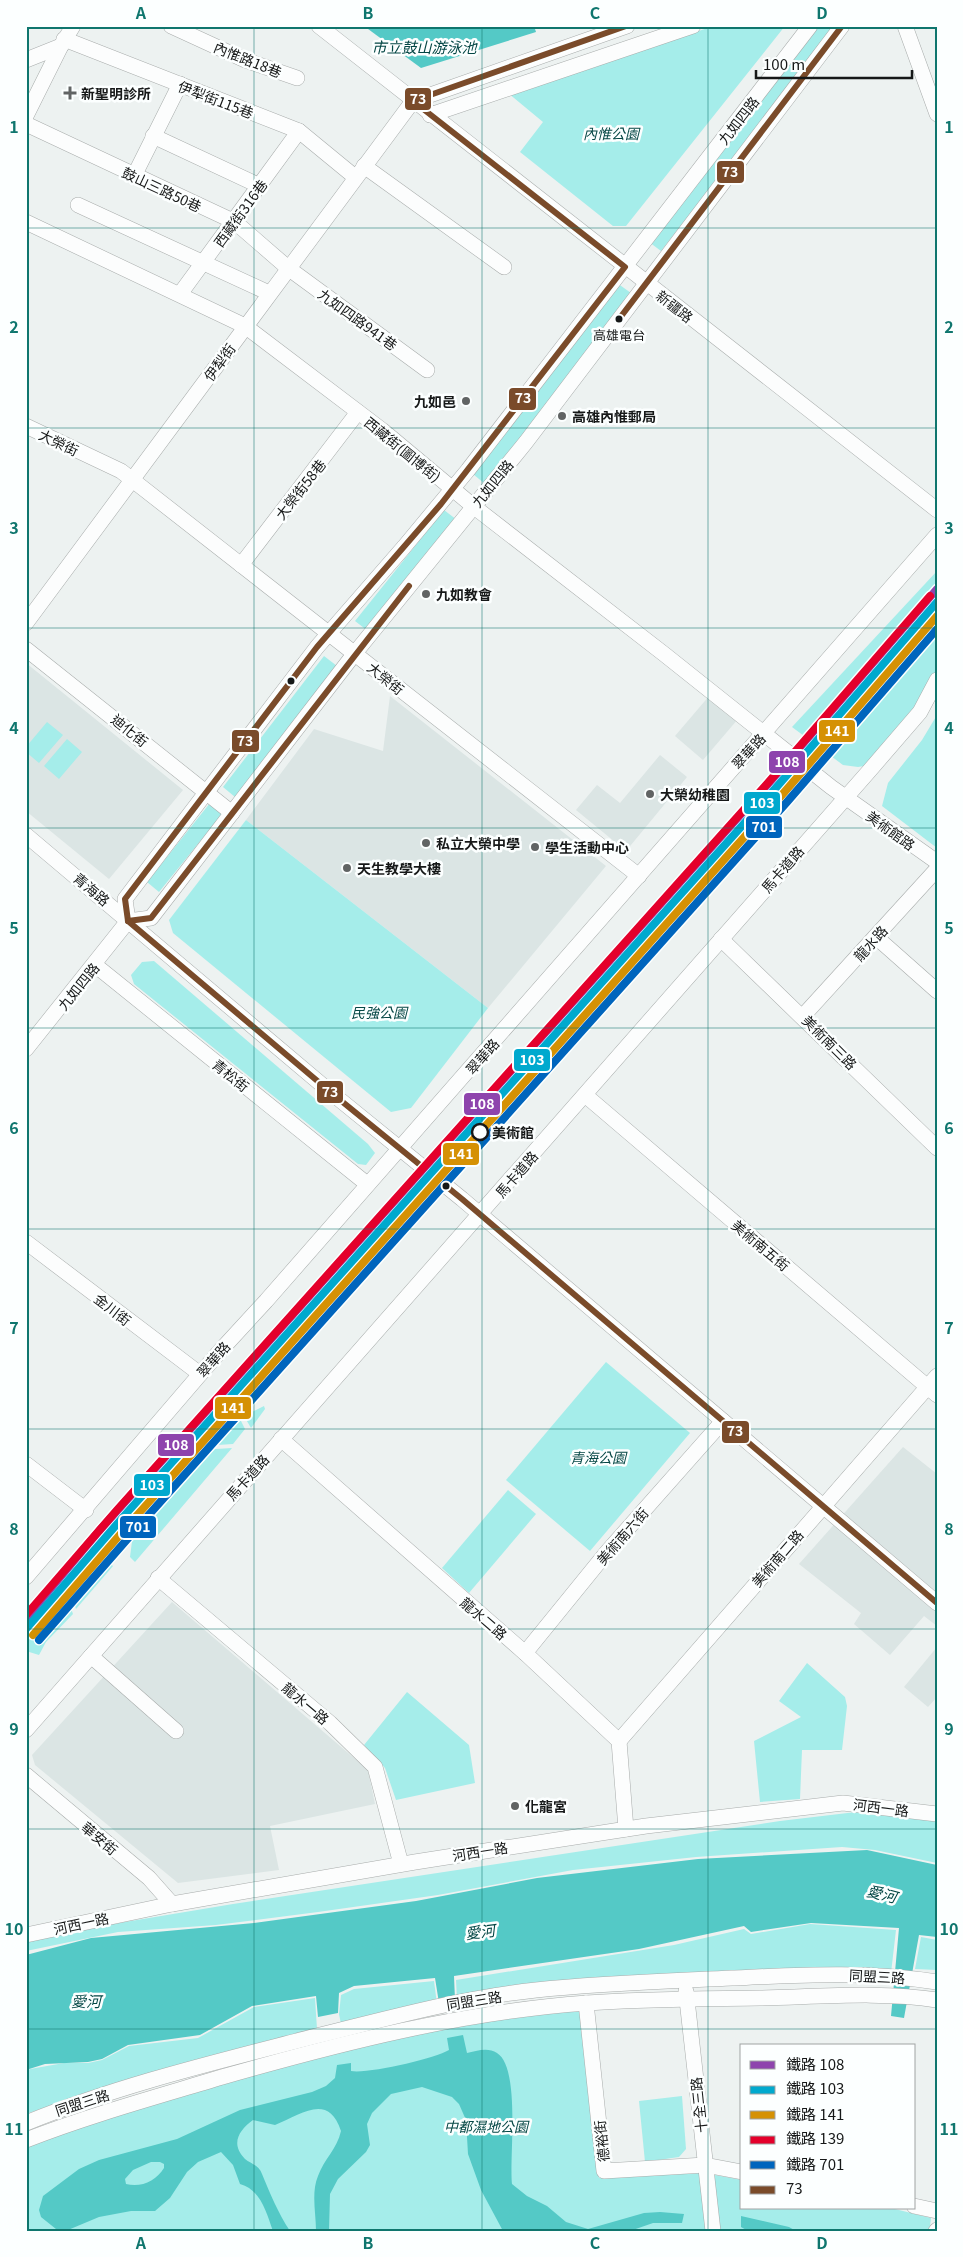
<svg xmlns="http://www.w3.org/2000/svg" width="963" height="2257" viewBox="0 0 963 2257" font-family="Georgia,'Noto Sans TC',serif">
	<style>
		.built { fill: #dbe5e4 }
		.green { fill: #a5edea }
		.water { fill: #54c9c6; fill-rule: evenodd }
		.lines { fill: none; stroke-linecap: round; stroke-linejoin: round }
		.minor-casing { stroke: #a8acab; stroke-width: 16 }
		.minor { stroke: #fcfdfd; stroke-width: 15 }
		.bus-1-casing { stroke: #fcffff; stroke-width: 10 }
		.bus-1 { stroke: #7a4b2a; stroke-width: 6 }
		.rail-1-casing { stroke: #fcffff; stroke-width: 11 }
		.rail-2-casing { stroke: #fcffff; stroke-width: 11 }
		.rail-3-casing { stroke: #fcffff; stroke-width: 11 }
		.rail-4-casing { stroke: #fcffff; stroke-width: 11 }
		.rail-5-casing { stroke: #fcffff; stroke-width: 11 }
		.rail-1 { stroke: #8e44ad; stroke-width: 8 }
		.rail-2 { stroke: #00a9ce; stroke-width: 8 }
		.rail-3 { stroke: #d59104; stroke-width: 8 }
		.rail-4 { stroke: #e4002b; stroke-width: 8 }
		.rail-5 { stroke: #0065bd; stroke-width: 8 }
		.grid { fill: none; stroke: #0f766e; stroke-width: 1; stroke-opacity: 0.55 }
		.poi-dot { fill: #616464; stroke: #fcffff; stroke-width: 2 }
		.bus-dot { fill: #161818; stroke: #fcffff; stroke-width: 2 }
		.stop-dot { fill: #fcffff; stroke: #161818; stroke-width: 2.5 }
		.labels { text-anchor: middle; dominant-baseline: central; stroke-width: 5; stroke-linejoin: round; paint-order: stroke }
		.bus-label { font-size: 13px; fill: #161818; stroke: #fcffff }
		.street-label { font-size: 14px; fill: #161818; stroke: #fcffff }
		.poi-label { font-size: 14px; font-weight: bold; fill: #161818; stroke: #fcffff; text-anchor: start }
		.park-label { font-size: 14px; font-style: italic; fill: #064846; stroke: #fcffff }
		.stop-label { font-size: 14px; font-weight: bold; fill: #161818; stroke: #fcffff; text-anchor: start }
		.water-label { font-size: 15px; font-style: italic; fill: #034644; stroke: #fcffff }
		.line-badge { stroke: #fcffff; stroke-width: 2 }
		.badge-label { font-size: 14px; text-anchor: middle; font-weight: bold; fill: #fff }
		.neatline { fill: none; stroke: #0f766e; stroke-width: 2 }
		.grid-label { font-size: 16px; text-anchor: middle; font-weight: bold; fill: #0f766e }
	</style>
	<rect width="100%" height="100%" fill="#edf2f1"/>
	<g class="built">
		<polygon points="26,663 183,790 109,879 26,811"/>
		<polygon points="710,695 738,719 703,760 675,736"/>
		<polygon points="390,696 606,866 488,1008 246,820 314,729 383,751"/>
		<polygon points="660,755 687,777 626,851 576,810 597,785 620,803"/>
		<polygon points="903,1447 937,1474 937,1626 924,1616 890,1655 854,1624 861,1613 799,1564"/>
		<polygon points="172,1602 368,1770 375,1804 270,1826 279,1870 178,1883 35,1765 32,1755"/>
		<polygon points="937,1647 937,1697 928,1707 904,1687"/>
	</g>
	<g class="green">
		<polygon points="714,26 785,26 626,226 613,226 520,152 543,122 508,93"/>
		<polygon points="817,26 836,26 661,251 649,242"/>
		<polygon points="617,283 631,293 485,484 473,474"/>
		<polygon points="444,510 457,520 368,631 355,621"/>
		<polygon points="937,571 937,671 917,710 870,765 858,767 843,765 792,727"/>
		<polygon points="324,656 337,666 235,797 223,787"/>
		<polygon points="937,715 937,848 882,806 888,783 922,740"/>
		<polygon points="47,722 63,735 39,763 26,752 26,747"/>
		<polygon points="67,739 82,752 59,779 44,766"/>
		<polygon points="210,803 223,813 159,892 147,882"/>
		<polygon points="246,820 488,1008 411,1108 391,1112 173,933 169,920"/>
		<polygon points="154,961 368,1144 375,1153 366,1165 358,1164 134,984 131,975 142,962"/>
		<polygon points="463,1147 465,1168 461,1174 436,1153 440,1149"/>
		<polygon points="606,1362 690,1433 590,1551 506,1480"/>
		<polygon points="264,1406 265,1409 251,1428 244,1416"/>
		<polygon points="240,1419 245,1429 233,1444 202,1446 203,1438"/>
		<polygon points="232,1448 135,1562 130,1557 136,1510 163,1492 173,1467 200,1450"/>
		<polygon points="508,1490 536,1514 469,1593 442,1568"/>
		<polygon points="89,1548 113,1566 76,1609 65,1577"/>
		<polygon points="61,1581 73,1614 46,1642 39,1655 26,1651 27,1619"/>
		<polygon points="807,1663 845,1697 847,1706 842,1750 802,1750 800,1799 760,1802 754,1741 801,1717 779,1701"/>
		<polygon points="407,1692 469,1745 475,1783 396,1800 385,1768 364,1745"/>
		<polygon points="856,1812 937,1821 937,1863 875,1850 842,1847 696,1857 573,1870 438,1895 318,1912 216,1925 118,1932 26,1951 26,1942 59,1933 233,1904 780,1821"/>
		<polygon points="810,1924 896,1930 891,1973 457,2000 456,1980 674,1945 744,1929 751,1934"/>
		<polygon points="921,1937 937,1940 937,1970 915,1969"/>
		<polygon points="434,1981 437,2004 341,2024 339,2014 341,1995 354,1989"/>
		<polygon points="315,1998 317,2029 69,2099 26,2114 26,2071 30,2069 64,2063 88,2063 102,2060 129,2046 198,2038 254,2007"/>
		<polygon points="580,2008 599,2178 704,2173 742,2180 742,2208 891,2208 931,2218 930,2226 927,2231 26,2231 26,2148 68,2130 328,2052 446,2027"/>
		<polygon points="682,2096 686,2149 679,2157 645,2162 639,2101"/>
	</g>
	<g class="water">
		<polygon points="364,26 534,26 536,32 421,68"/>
		<polygon points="867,1850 937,1865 937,1937 919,1935 904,2018 891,2016 899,1928 811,1923 751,1932 744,1926 639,1949 454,1976 455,2000 439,2003 435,1978 354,1986 339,1993 338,2013 318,2017 316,1996 252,2006 200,2035 128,2045 102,2059 88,2062 45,2064 26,2070 26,1955 91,1938 254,1923 416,1901 537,1878 698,1859"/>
		<path d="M 463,2035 L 467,2053 C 476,2051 488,2047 497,2053 C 521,2068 509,2158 512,2184 L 527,2196 L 547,2206 L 566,2222 L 588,2229 L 644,2213 L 660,2212 L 684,2214 L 682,2223 L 653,2223 L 630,2231 L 503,2231 L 481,2190 L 468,2154 L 466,2120 L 459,2104 L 452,2097 L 422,2087 L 391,2094 L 372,2113 L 367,2124 L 370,2145 L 366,2152 L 338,2179 L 330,2194 L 329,2231 L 316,2231 C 316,2213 311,2193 318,2176 C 324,2159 337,2149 341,2131 C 328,2092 301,2115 275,2125 L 253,2120 C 239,2130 230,2144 245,2159 C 251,2164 259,2165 262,2174 C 270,2193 278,2213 290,2231 L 273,2231 C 266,2212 261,2190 240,2184 L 233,2165 L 221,2152 L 198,2162 L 187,2172 L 170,2198 L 155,2211 L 131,2211 L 99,2217 L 68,2230 L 56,2229 L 41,2217 L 39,2210 L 43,2196 L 79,2169 L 99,2160 L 177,2139 L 240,2110 L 312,2092 L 326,2086 L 335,2078 L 337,2065 L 351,2063 L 351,2071 C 368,2074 434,2059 449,2050 L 447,2038 ZM 151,2162 L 160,2162 L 164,2164 L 164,2168 C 156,2181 141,2188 126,2184 L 125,2179 L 133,2170 Z"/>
		<polygon points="741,2216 789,2227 796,2231 748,2231 741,2227"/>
	</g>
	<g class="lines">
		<defs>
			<g id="minor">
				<polyline points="171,26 245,60 297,78"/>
				<polyline points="319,26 937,510"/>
				<polyline points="905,26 937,114"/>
				<polyline points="64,39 299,131 355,177"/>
				<polyline points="26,60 61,46"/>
				<polyline points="430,115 693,26"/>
				<polyline points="26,116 61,46 73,26"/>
				<polyline points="26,124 235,222 288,268 427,370"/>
				<polyline points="153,136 260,186"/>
				<polyline points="364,166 504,267"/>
				<polyline points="134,176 180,84"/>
				<polyline points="78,205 269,293"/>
				<polyline points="26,222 245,326 382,430 473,506 664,654 831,787 937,862"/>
				<polyline points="180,294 299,131"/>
				<polyline points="26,426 121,471 639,876"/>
				<polyline points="241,565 358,412"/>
				<polyline points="26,623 413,101 627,26"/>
				<polyline points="26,649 232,813"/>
				<polyline points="26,835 334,1095 462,1199 937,1603"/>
				<polyline points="128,921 125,899 317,647 404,547 468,470 810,26"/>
				<polyline points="876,937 937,991"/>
				<polyline points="721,939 937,1148"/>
				<polyline points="95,965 367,1184"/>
				<polyline points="803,1016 937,869"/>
				<polyline points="26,1049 128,921 151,918 355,653 526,442 842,26"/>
				<polyline points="585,1095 937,1395"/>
				<polyline points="26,1242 200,1374"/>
				<polyline points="281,1439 525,1653 619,1741 626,1829"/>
				<polyline points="26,1464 86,1510"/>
				<polyline points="26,1577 220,1351 266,1301 937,535"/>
				<polyline points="158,1578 330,1723 375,1767 401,1864"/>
				<polyline points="525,1653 607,1552 723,1421"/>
				<polyline points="91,1656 176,1731"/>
				<polyline points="26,1730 870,770 920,712 937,680"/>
				<polyline points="619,1741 937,1376"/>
				<polyline points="26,1775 149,1878 172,1904"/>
				<polyline points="26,1935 172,1904 415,1862 646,1826 843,1803 937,1814"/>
				<polyline points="686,1991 713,2231"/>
				<polyline points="586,2003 604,2171 705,2165 742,2172"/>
				<path d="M 26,2123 C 119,2085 216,2062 312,2037 C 386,2019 460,1998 536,1990 C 601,1983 667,1981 732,1978 C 801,1975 868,1971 937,1982"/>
				<path d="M 26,2140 C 90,2115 156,2097 222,2077 C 341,2043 462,2012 587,2003 C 644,1999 702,1999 760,1998 C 814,1997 884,1991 937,2000"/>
				<polyline points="914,2206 937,2211"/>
				<polyline points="936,2231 937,2230"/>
			</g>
		</defs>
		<use href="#minor" class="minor-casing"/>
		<use href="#minor" class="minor"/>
		<defs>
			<g id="bus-1">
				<polyline points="619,319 842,26"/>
				<polyline points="128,921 125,899 317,647 441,504 625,267 413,101 626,26"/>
				<polyline points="128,921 151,918 409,586"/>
				<polyline points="128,921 334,1095 462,1199 937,1603"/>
			</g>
		</defs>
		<use href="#bus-1" class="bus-1-casing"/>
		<use href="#bus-1" class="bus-1"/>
		<defs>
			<polyline id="rail-1" points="26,1618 99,1531 768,784 937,589"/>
			<polyline id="rail-2" points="26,1629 124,1516 774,790 937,602"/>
			<polyline id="rail-3" points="33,1635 131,1522 781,796 937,616"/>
			<polyline id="rail-4" points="26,1615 117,1510 767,784 930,596"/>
			<polyline id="rail-5" points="39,1640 137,1528 787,802 937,629"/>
		</defs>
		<use href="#rail-1" class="rail-1-casing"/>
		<use href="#rail-2" class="rail-2-casing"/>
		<use href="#rail-3" class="rail-3-casing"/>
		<use href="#rail-4" class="rail-4-casing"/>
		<use href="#rail-5" class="rail-5-casing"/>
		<use href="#rail-1" class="rail-1"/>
		<use href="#rail-2" class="rail-2"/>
		<use href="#rail-3" class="rail-3"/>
		<use href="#rail-4" class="rail-4"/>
		<use href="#rail-5" class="rail-5"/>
	</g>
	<path class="grid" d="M 254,26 L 254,2231M 482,26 L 482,2231M 708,26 L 708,2231M 26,228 L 937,228M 26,428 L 937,428M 26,628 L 937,628M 26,828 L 937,828M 26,1028 L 937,1028M 26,1229 L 937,1229M 26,1429 L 937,1429M 26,1629 L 937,1629M 26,1829 L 937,1829M 26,2029 L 937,2029"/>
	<g class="poi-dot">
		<path d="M67.5 85.5h5v5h5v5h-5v5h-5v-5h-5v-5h5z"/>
		<circle cx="466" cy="401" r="5"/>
		<circle cx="562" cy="416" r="5"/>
		<circle cx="426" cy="594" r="5"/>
		<circle cx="650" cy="794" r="5"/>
		<circle cx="426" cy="843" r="5"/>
		<circle cx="535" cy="847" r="5"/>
		<circle cx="347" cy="868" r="5"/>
		<circle cx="515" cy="1806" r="5"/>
	</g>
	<g class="bus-dot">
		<circle cx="619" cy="319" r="4.5"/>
		<circle cx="291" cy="681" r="4.5"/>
		<circle cx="446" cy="1186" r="4.5"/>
	</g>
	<circle class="stop-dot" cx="480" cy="1132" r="8"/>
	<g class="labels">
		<g class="bus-label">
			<text x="619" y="334">高雄電台</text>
		</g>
		<g class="street-label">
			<text transform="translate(248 59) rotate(22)">內惟路18巷</text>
			<text transform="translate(216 99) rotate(21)">伊犁街115巷</text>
			<text transform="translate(738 120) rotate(-52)">九如四路</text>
			<text transform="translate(162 189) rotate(25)">鼓山三路50巷</text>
			<text transform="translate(240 213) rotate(-54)">西藏街316巷</text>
			<text transform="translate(675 306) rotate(38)">新疆路</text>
			<text transform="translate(358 319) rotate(36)">九如四路941巷</text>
			<text transform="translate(219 362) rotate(-54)">伊犁街</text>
			<text transform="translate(59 442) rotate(25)">大榮街</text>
			<text transform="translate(403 449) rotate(39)">西藏街(圖博街)</text>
			<text transform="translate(492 483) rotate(-51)">九如四路</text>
			<text transform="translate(300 489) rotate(-52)">大榮街58巷</text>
			<text transform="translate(386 678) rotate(39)">大榮街</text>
			<text transform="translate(130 730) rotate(39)">迪化街</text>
			<text transform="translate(748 751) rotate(-48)">翠華路</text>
			<text transform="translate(891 830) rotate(36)">美術館路</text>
			<text transform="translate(782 869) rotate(-49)">馬卡道路</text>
			<text transform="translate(92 889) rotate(40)">青海路</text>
			<text transform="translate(870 943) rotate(-48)">龍水路</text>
			<text transform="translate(78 986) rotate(-51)">九如四路</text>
			<text transform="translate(830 1042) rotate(45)">美術南三路</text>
			<text transform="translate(482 1056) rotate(-49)">翠華路</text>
			<text transform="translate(231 1075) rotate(39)">青松街</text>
			<text transform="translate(516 1174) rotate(-49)">馬卡道路</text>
			<text transform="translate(761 1245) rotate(40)">美術南五街</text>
			<text transform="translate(113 1309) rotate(38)">金川街</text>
			<text transform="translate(213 1359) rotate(-49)">翠華路</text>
			<text transform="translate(247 1477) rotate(-48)">馬卡道路</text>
			<text transform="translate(622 1536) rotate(-49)">美術南六街</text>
			<text transform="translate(777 1558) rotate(-49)">美術南二路</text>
			<text transform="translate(484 1618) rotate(41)">龍水二路</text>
			<text transform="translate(306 1703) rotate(40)">龍水一路</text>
			<text transform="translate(881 1807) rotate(7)">河西一路</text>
			<text transform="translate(100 1838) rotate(40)">華安街</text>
			<text transform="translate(480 1851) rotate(-9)">河西一路</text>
			<text transform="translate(81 1923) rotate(-12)">河西一路</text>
			<text transform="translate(877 1976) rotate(3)">同盟三路</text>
			<text transform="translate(474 2000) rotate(-9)">同盟三路</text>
			<text transform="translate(82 2102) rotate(-18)">同盟三路</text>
			<text transform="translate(698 2105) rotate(-96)">十全三路</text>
			<text transform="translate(601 2141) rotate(-96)">德裕街</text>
		</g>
		<g class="poi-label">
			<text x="81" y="93">新聖明診所</text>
			<text x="456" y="401" text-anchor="end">九如邑</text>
			<text x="572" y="416">高雄內惟郵局</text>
			<text x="436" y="594">九如教會</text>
			<text x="660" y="794">大榮幼稚園</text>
			<text x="436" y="843">私立大榮中學</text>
			<text x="545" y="847">學生活動中心</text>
			<text x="357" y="868">天生教學大樓</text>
			<text x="525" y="1806">化龍宮</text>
		</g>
		<g class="park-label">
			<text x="611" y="133">內惟公園</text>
			<text x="379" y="1012">民強公園</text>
			<text x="598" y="1457">青海公園</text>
			<text x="486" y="2126">中都濕地公園</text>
		</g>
		<g class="stop-label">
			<text x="492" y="1132">美術館</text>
		</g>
		<g class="water-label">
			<text x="424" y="46">市立鼓山游泳池</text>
			<text transform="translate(882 1893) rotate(14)">愛河</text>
			<text transform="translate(480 1931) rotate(-7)">愛河</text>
			<text x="86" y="2000">愛河</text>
		</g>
	</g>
	<g class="line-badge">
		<rect x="404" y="87" width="28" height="24" rx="5" fill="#7a4b2a"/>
		<rect x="716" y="160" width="29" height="24" rx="5" fill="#7a4b2a"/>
		<rect x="508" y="387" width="29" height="24" rx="5" fill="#7a4b2a"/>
		<rect x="818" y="719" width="38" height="24" rx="5" fill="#d59104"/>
		<rect x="231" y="729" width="29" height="24" rx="5" fill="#7a4b2a"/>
		<rect x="768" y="750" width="38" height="24" rx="5" fill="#8e44ad"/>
		<rect x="743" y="791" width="38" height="24" rx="5" fill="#00a9ce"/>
		<rect x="745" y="815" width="38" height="24" rx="5" fill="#0065bd"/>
		<rect x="513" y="1048" width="38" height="24" rx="5" fill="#00a9ce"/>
		<rect x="316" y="1080" width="28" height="24" rx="5" fill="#7a4b2a"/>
		<rect x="463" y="1092" width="38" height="24" rx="5" fill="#8e44ad"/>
		<rect x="442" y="1142" width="38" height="24" rx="5" fill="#d59104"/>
		<rect x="214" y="1396" width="38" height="24" rx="5" fill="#d59104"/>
		<rect x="721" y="1420" width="29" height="24" rx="5" fill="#7a4b2a"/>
		<rect x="157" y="1433" width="38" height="24" rx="5" fill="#8e44ad"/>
		<rect x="133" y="1473" width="38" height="24" rx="5" fill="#00a9ce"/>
		<rect x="119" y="1515" width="38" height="24" rx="5" fill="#0065bd"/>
	</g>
	<g class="badge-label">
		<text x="418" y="104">73</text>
		<text x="730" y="177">73</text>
		<text x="523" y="403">73</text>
		<text x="837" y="736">141</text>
		<text x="245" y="746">73</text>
		<text x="787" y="767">108</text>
		<text x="762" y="808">103</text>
		<text x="764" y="832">701</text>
		<text x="532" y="1065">103</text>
		<text x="330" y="1097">73</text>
		<text x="482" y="1109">108</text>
		<text x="461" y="1159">141</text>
		<text x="233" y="1413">141</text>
		<text x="735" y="1436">73</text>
		<text x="176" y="1450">108</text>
		<text x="152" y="1490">103</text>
		<text x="138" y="1532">701</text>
	</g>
	<rect width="963" height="2257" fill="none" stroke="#fcffff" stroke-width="55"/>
	<rect x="740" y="2044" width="175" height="165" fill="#fcffff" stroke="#a0a3a3"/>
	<rect x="750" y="2061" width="25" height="8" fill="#8e44ad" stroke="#a0a3a3"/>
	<text x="786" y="2070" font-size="15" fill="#161818">鐵路 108</text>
	<rect x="750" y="2086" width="25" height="8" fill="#00a9ce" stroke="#a0a3a3"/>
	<text x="786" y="2094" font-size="15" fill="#161818">鐵路 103</text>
	<rect x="750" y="2111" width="25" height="8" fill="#d59104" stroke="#a0a3a3"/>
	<text x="786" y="2120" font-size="15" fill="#161818">鐵路 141</text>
	<rect x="750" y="2136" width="25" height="8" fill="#e4002b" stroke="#a0a3a3"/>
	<text x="786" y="2144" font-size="15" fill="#161818">鐵路 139</text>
	<rect x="750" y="2161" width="25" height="8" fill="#0065bd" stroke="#a0a3a3"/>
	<text x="786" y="2170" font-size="15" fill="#161818">鐵路 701</text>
	<rect x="750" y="2186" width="25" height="8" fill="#7a4b2a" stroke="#a0a3a3"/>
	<text x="786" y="2194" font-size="15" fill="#161818">73</text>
	<path d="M756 70v8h156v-8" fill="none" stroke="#161818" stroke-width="2.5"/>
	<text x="763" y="70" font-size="15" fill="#161818" stroke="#fcffff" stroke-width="4" paint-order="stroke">100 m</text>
	<rect x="28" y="28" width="908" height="2202" class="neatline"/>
	<g class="grid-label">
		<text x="141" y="19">A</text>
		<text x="368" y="19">B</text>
		<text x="595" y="19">C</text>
		<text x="822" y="19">D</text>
		<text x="14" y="133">1</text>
		<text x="949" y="133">1</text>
		<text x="14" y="333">2</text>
		<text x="949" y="333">2</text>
		<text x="14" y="534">3</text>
		<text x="949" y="534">3</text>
		<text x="14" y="734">4</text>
		<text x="949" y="734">4</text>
		<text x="14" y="934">5</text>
		<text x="949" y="934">5</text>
		<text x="14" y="1134">6</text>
		<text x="949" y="1134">6</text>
		<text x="14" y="1334">7</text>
		<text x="949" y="1334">7</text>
		<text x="14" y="1535">8</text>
		<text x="949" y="1535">8</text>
		<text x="14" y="1735">9</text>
		<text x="949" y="1735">9</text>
		<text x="14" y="1935">10</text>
		<text x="949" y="1935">10</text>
		<text x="14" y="2135">11</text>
		<text x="949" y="2135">11</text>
		<text x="141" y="2249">A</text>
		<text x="368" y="2249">B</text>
		<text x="595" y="2249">C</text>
		<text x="822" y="2249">D</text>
	</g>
</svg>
